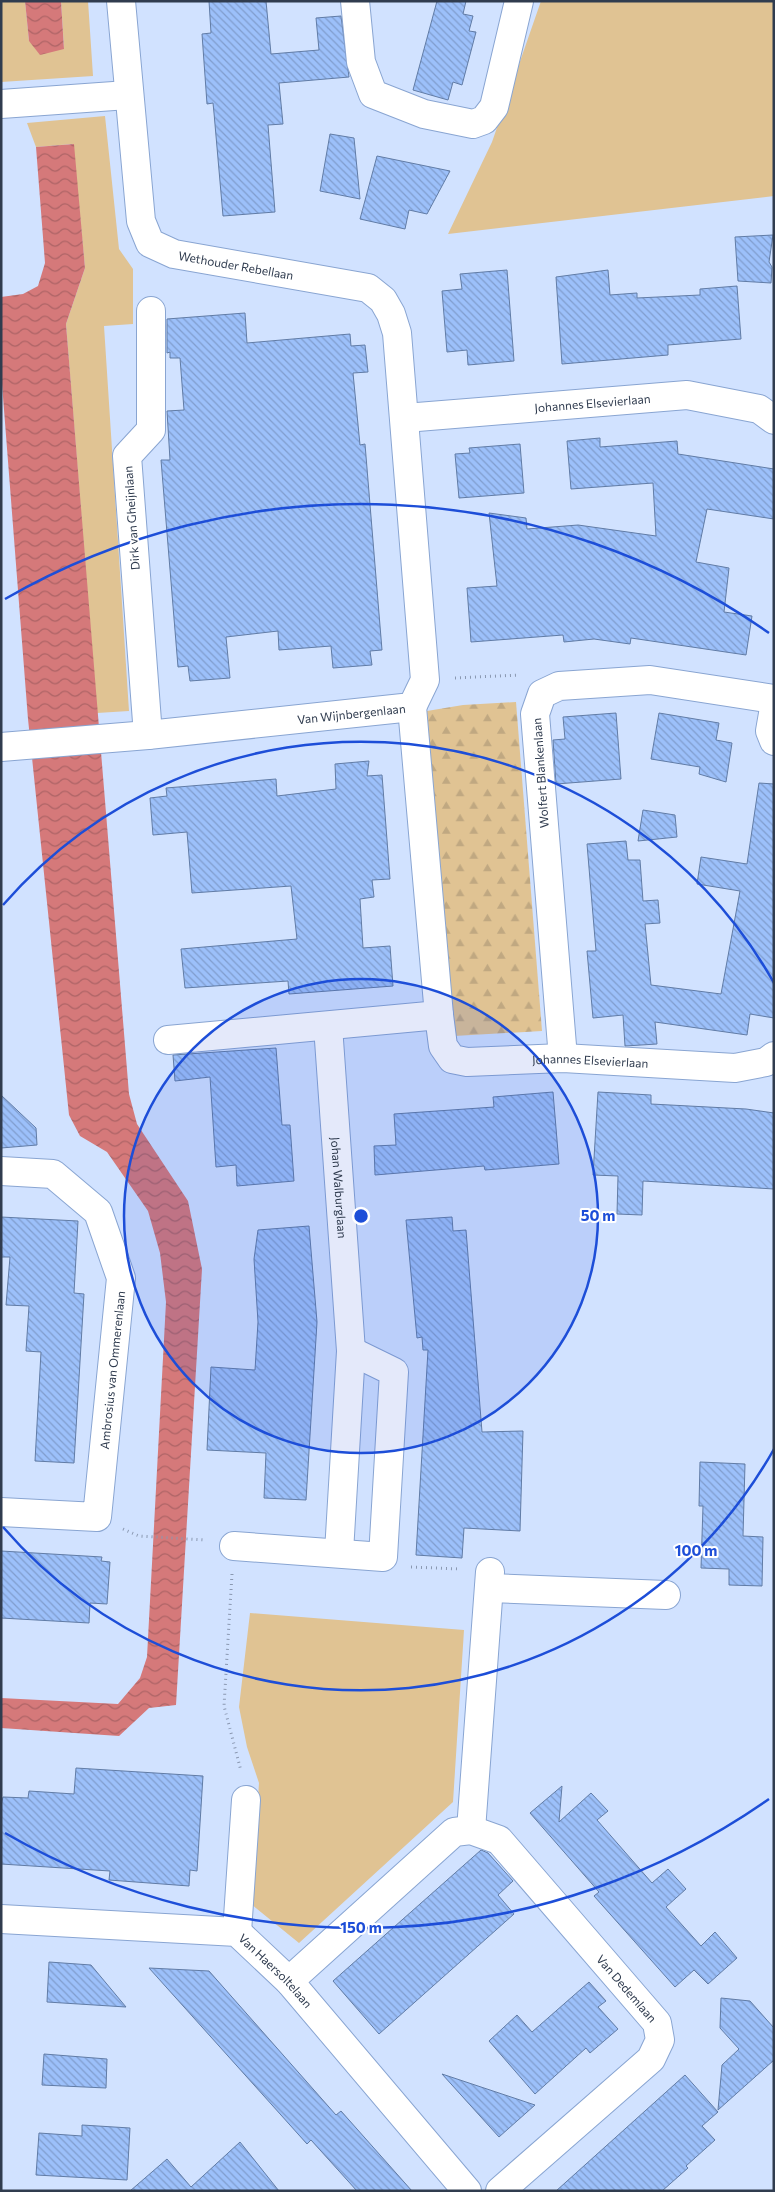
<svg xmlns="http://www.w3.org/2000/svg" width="775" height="2192" viewBox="0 0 775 2192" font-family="Commissioner,sans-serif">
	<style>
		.grass { fill: #e0c393 }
		.forest { fill: url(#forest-firs) }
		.water { fill: url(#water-waves) }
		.building { fill: url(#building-back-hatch); stroke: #617ca6 }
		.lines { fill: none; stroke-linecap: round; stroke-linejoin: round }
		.minor-casing { stroke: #89a5d2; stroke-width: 30 }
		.path { stroke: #8a98b1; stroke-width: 3; stroke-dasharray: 1 4; stroke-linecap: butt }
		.minor { stroke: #fff; stroke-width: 28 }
		.ring { fill: none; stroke: #1d4ed8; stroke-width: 2.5 }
		.labels { text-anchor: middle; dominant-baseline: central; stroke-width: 4; stroke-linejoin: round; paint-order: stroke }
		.street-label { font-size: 12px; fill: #303c4f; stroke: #fff }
		.centre { fill: #1d4ed8; stroke: #fff; stroke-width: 2.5 }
		.ring-label { font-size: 15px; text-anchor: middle; font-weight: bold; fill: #1d4ed8; stroke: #fff; stroke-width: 4; stroke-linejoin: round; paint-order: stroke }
	</style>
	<defs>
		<pattern id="forest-firs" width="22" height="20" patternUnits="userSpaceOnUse" patternTransform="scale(1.25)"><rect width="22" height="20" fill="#e0c393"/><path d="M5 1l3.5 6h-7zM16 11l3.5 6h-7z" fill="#c0a881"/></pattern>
		<pattern id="water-waves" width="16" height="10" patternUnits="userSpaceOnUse" patternTransform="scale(1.25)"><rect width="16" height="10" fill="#d5797a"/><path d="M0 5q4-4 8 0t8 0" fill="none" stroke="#ad6466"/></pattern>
		<pattern id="building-back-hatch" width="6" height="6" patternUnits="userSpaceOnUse" patternTransform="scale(1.25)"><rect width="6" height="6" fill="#9cc0fa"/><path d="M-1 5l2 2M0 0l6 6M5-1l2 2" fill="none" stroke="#809dcd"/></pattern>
	</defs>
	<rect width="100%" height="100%" fill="#d1e2ff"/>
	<g class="grass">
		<polygon points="1,1 25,1 29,41 64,48 61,1 88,1 93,76 1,82"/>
		<polygon points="541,1 774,1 774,196 448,234 492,142"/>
		<polygon points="105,116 119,249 133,269 133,324 104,326 129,711 97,713 66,324 85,268 73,144 36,147 27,123"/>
		<polygon points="250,1613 464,1630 453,1802 299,1943 251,1904 259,1783 247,1747 239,1707"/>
	</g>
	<polygon class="forest" points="516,702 542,1031 454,1036 427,711 463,705"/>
	<g class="water">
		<polygon points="25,1 61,1 64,49 40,55 29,41"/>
		<polygon points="74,144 85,268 66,324 129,1094 137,1124 188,1201 202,1269 176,1705 149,1708 119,1736 1,1728 1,1698 118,1704 140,1678 147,1657 166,1302 160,1253 148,1211 107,1152 80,1136 69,1115 28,719 1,371 1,297 23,294 38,286 45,263 36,147"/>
	</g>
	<g class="building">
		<polygon points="209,1 266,1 271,54 319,50 316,18 341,16 349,77 279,83 283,124 268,125 275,212 223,216 214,113 213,103 207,104 202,34 211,33"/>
		<polygon points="437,1 466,1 463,14 473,16 469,31 476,32 462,85 453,82 448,100 413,90"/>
		<polygon points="330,134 354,138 360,199 320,191"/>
		<polygon points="377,156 450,171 427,214 409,210 405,229 360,219"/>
		<polygon points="773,235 769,262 772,267 771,283 738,281 735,237"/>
		<polygon points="507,270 514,361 468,365 467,350 447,352 442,291 462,289 460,274"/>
		<polygon points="608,270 610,295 637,293 637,298 700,295 700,289 737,286 741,339 668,345 668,355 562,364 556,277"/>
		<polygon points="245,313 247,343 350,334 351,346 365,345 368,372 353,373 360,445 365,444 382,650 370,651 372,665 333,668 331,646 279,650 278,631 226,637 230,678 190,681 188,666 178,667 161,460 170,460 167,411 184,410 180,358 170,358 170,352 167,353 167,319"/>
		<polygon points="600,438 600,447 677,441 678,454 774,469 774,519 707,509 696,562 729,568 724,612 752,616 746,655 631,638 630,644 594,639 564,642 563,635 471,642 467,588 497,586 489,513 526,518 527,529 578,525 656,536 653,483 571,489 567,441"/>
		<polygon points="520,444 524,493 459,498 455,454 470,453 469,448"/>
		<polygon points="616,713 621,779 556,784 553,740 565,739 563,717"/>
		<polygon points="659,713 719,723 716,740 732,743 726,782 699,774 700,767 651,759"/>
		<polygon points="369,761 367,776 382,775 390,879 372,880 374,897 360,899 363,948 390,946 393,986 289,994 288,981 185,988 181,949 297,939 291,886 192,893 187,832 153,835 150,798 167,796 166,788 276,779 277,796 336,789 335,764"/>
		<polygon points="759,783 774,784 774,1018 750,1014 747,1035 655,1022 657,1044 625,1046 623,1015 593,1018 587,951 596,951 587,844 626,841 628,860 640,860 643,901 658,900 660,923 645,924 651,985 721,994 740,891 697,884 701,857 747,864"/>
		<polygon points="643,810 675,815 677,837 638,841"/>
		<polygon points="276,1048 282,1125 290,1125 294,1181 237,1186 236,1165 216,1167 210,1077 175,1081 173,1055"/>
		<polygon points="553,1092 559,1164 485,1170 484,1166 375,1175 374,1146 396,1145 394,1114 494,1107 493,1097"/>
		<polygon points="598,1092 651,1095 651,1104 746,1109 774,1113 774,1189 643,1181 642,1215 617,1214 618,1176 593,1175"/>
		<polygon points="1,1095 36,1128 37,1145 1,1148"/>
		<polygon points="1,1217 78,1221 74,1293 84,1294 74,1463 35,1461 41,1352 26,1351 29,1306 6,1305 10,1257 1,1257"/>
		<polygon points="452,1217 453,1231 466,1230 482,1432 523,1431 520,1531 464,1528 462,1558 416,1555 428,1350 423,1350 422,1337 417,1338 406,1220"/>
		<polygon points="309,1226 317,1322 306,1500 264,1498 266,1453 207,1450 211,1367 255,1370 258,1322 254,1259 258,1230"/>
		<polygon points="700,1462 745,1464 743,1536 763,1537 762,1586 729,1585 729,1569 701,1568 703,1506 699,1506"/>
		<polygon points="1,1551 102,1557 101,1561 110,1562 107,1604 90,1603 89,1623 1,1618"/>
		<polygon points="76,1768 203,1776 197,1871 190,1870 189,1886 109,1880 110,1871 1,1864 1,1805 3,1797 28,1798 29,1791 74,1794"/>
		<polygon points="562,1786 559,1822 591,1793 608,1811 597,1820 652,1883 668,1869 686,1889 666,1907 701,1946 715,1932 737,1958 708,1984 694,1970 675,1987 594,1896 599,1892 530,1813"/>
		<polygon points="481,1850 488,1853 513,1881 498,1895 514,1914 379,2034 333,1981"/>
		<polygon points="49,1962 91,1965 126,2007 47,2002"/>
		<polygon points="149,1968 209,1971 336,2115 341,2111 412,2191 357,2191 311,2140 307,2144"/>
		<polygon points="589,1982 606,2001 598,2007 618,2029 590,2053 586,2048 535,2094 489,2041 517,2015 532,2032"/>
		<polygon points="721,1998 750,2001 774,2028 774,2060 718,2110 722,2065 739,2049 720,2028"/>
		<polygon points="44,2054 107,2059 106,2088 42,2085"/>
		<polygon points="442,2074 535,2105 499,2137"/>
		<polygon points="685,2075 718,2112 702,2126 715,2140 686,2166 688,2168 662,2191 556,2191"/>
		<polygon points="82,2125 130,2128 127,2180 36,2175 39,2133 82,2136"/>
		<polygon points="240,2142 279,2191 130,2191 167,2159 191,2187"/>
	</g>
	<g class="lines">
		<defs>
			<g id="minor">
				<polyline points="355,1 361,62 373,94 424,114 473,124 484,120 494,107 519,1"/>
				<polyline points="1,104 128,95"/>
				<path id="s1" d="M 405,418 L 687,395 L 759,409 L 774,420"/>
				<path id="s2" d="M 412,707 L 439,1015 L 443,1046 L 452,1059 L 467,1062 L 563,1058 L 735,1068 L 766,1062 L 774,1056"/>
				<polyline points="774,708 770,731 774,741"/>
				<polyline points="148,735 127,456 151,430 151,311"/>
				<path id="s3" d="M 1,747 L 148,735 L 412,707 L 425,680 L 397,333 L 391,314 L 383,300 L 368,288 L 174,254 L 150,243 L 141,221 L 121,1"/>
				<path id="s4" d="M 328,1026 L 351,1351 L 339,1552"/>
				<polyline points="168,1040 439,1015"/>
				<polyline points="563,1058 535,714 542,694 559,686 650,680 774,699"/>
				<polyline points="1,1171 53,1174 98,1212 121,1278 97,1517 1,1512"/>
				<polyline points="234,1546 383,1557 394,1372 351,1351"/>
				<polyline points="489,1588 666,1595"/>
				<polyline points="471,1830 490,1572"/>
				<path id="s5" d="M 1,1919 L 237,1932 L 289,1981 L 467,2191"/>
				<polyline points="237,1932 246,1800"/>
				<path id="s6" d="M 289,1981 L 454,1832 L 471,1830 L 499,1840 L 657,2023 L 660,2040 L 651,2059 L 500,2191"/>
			</g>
		</defs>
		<use href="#minor" class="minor-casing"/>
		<g class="path">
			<polyline points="455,678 519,675"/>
			<polyline points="123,1529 139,1536 205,1540"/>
			<polyline points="411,1567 460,1569"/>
			<polyline points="232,1574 224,1706 241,1771"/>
		</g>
		<use href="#minor" class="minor"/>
	</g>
	<circle cx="361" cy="1216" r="237" fill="#1d4ed8" fill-opacity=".12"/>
	<g class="ring">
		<circle cx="361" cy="1216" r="237"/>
		<path d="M774 1449A474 474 0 0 1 3 1527M3 905A474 474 0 0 1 774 983"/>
		<path d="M769 1799A712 712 0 0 1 5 1833M5 599A712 712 0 0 1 769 633"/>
	</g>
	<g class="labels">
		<g class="street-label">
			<text transform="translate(236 265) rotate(10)">Wethouder Rebellaan</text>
			<text stroke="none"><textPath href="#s1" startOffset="188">Johannes Elsevierlaan</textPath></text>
			<text transform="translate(131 518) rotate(-94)">Dirk van Gheijnlaan</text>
			<text stroke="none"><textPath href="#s3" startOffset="352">Van Wijnbergenlaan</textPath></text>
			<text transform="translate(540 773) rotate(-94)">Wolfert Blankenlaan</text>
			<text stroke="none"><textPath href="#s2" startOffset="495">Johannes Elsevierlaan</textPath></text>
			<text stroke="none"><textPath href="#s4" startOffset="162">Johan Walburglaan</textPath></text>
			<text transform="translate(112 1370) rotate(-84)">Ambrosius van Ommerenlaan</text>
			<text stroke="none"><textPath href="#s5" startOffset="291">Van Haersoltelaan</textPath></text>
			<text stroke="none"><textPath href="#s6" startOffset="465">Van Dedemlaan</textPath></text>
		</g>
	</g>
	<circle cx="361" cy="1216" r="8" class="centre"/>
	<g class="ring-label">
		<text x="598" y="1221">50 m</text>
		<text x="696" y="1556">100 m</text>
		<text x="361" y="1933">150 m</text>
	</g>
	<rect width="775" height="2192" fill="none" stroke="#303c4f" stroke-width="5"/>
</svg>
